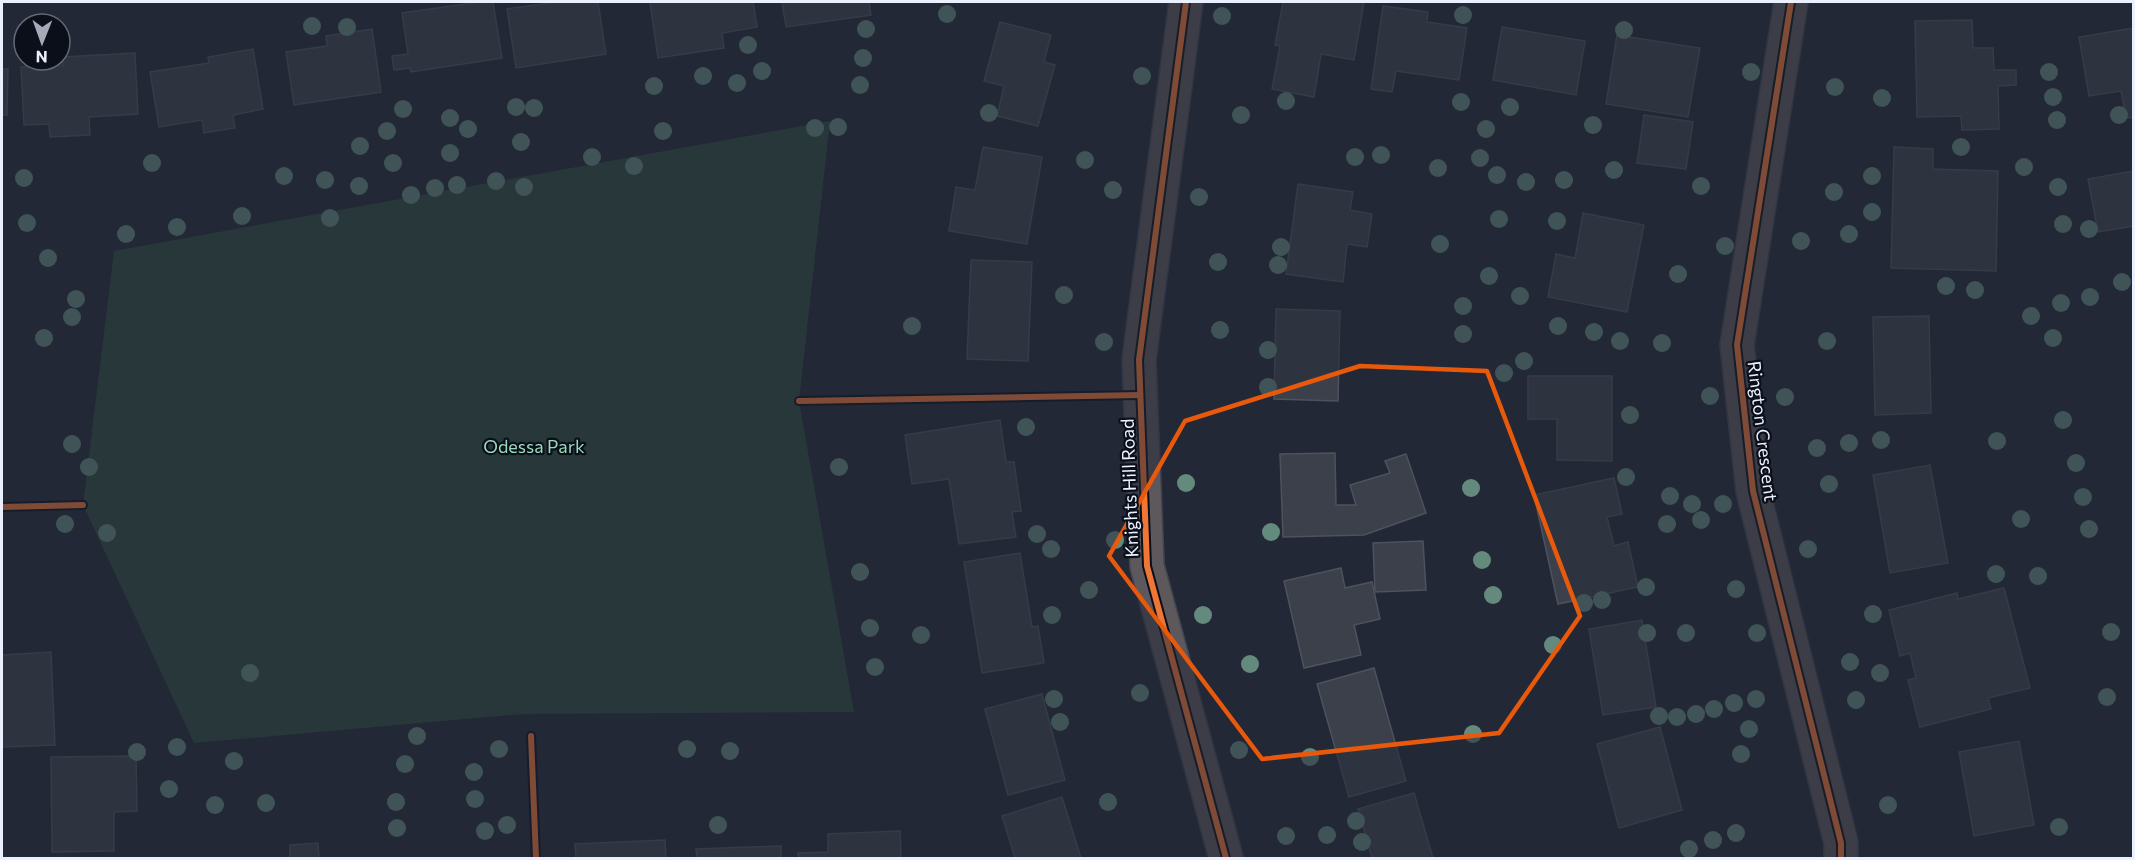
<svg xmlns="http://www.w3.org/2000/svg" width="2135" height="860" viewBox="0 0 2135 860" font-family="Commissioner,sans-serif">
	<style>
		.green { fill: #2d4a3e }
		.building { fill: #3b404b; stroke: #4d525e; stroke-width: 1.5 }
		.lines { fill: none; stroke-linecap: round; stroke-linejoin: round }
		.minor-casing { stroke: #414550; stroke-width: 36 }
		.minor { stroke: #5c585b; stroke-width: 33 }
		.cycleway-casing { stroke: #0a0f1a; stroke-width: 10 }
		.cycleway { stroke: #f07635; stroke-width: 6 }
		.tree { fill: #648a7e }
		.marked { fill: none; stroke: #e8590c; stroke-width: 4.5; stroke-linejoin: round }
		.labels { text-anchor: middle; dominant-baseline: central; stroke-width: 4.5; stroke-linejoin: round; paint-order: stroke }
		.street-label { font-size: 18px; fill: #eaf0fe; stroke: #0a0f1a }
		.park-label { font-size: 18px; fill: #9adab9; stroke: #0a0f1a }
	</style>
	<rect width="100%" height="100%" fill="#232836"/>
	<polygon class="green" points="830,121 799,401 854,712 522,714 194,743 83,505 114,251"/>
	<g class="building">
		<polygon points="480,2 493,2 502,58 411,72 410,68 394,70 392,56 408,54 402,13"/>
		<polygon points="557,2 598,2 606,54 516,68 507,9"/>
		<polygon points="650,2 753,2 757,27 722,33 724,48 658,58"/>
		<polygon points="782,2 869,2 871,15 786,27"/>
		<polygon points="1283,2 1364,2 1354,60 1321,54 1314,97 1272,89 1280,46 1275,45"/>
		<polygon points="1383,6 1428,12 1427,22 1467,28 1459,80 1396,71 1392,92 1371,89"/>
		<polygon points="1972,20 1973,48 1993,48 1994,70 2016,70 2016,85 1998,86 1999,129 1962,130 1961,116 1917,117 1915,21"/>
		<polygon points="1000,22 1051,35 1044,62 1055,65 1038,126 997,116 1004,86 984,81"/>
		<polygon points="1502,27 1585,41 1576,95 1493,80"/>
		<polygon points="2134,28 2134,117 2126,118 2121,91 2089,96 2079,37"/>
		<polygon points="372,29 381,92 294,105 286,52 327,46 326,36"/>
		<polygon points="1617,35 1700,48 1688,117 1606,104"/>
		<polygon points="253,49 263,109 233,115 235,128 204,133 202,120 159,127 150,72 209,63 208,57"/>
		<polygon points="135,53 138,114 89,117 90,135 50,137 49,124 24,125 21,67 63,65 63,57"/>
		<polygon points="2,69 8,69 7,115 2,115"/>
		<polygon points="1644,115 1693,122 1686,169 1637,163"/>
		<polygon points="983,147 1042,157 1027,244 949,231 956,187 975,190"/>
		<polygon points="1894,147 1933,149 1933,169 1998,171 1996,271 1891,268"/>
		<polygon points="2134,171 2134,226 2098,232 2088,179"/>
		<polygon points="1298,184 1353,192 1350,210 1372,214 1367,247 1347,244 1343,282 1286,274"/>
		<polygon points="1583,213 1644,225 1627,312 1548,297 1556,254 1575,258"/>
		<polygon points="971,260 1032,262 1028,361 967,359"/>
		<polygon points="1276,309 1340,311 1338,401 1274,399"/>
		<polygon points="1929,316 1931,413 1875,415 1873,317"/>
		<polygon points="1528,376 1612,376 1612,461 1557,460 1557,419 1528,419"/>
		<polygon points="1000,420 1006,462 1014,462 1021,511 1012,512 1016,537 959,544 949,479 912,484 905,435"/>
		<polygon points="1335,453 1336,505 1356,505 1350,485 1390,473 1385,461 1406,454 1426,513 1364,535 1283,537 1280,454"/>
		<polygon points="1930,465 1948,563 1890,573 1873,475"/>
		<polygon points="1614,478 1622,514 1607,517 1614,546 1628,542 1638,587 1558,604 1534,495"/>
		<polygon points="1423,541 1426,590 1375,592 1373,543"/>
		<polygon points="1020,553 1032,627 1038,626 1044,663 982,673 964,562"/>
		<polygon points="1341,568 1345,588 1372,582 1380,619 1354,625 1361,655 1304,668 1284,581"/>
		<polygon points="2004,588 2030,688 1988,698 1991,709 1920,727 1908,680 1916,678 1910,653 1900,656 1889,610 1957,593 1958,599"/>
		<polygon points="1642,620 1656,707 1603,715 1589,629"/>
		<polygon points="51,652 55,745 2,747 2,655"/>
		<polygon points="1374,668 1406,781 1349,797 1317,684"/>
		<polygon points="1042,694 1065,780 1008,795 985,709"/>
		<polygon points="1660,727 1682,810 1619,828 1597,744"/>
		<polygon points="2019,741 2034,825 1974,836 1959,752"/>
		<polygon points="136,756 137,811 114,812 114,851 52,852 51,757"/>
		<polygon points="1414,793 1433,858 1372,858 1358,809"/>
		<polygon points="1062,797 1081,858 1015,858 1002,816"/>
		<polygon points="900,831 901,858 799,858 798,853 828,852 828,834"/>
		<polygon points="665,840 666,858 576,858 575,844"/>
		<polygon points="318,843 319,858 290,858 290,845"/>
		<polygon points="781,846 781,858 697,858 696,849"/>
	</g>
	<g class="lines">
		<defs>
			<g id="minor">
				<polyline points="1186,2 1139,360 1147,566 1226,858"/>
				<polyline points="1791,2 1737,345 1753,491 1841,843 1841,858"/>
			</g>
		</defs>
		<use href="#minor" class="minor-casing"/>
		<use href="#minor" class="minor"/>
		<defs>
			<g id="cycleway">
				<polyline points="1186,2 1139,360 1147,566 1226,858"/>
				<polyline points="1791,2 1737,345 1753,491 1841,843 1841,858"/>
				<polyline points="799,401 1140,395"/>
				<polyline points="2,507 83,505"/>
				<polyline points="531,736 536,858"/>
			</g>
		</defs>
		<use href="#cycleway" class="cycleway-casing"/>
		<use href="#cycleway" class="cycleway"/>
	</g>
	<g class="tree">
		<circle cx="947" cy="14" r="9"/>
		<circle cx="1463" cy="15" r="9"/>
		<circle cx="1222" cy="16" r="9"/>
		<circle cx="312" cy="26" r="9"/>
		<circle cx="347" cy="27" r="9"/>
		<circle cx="866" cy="29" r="9"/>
		<circle cx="1624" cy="30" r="9"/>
		<circle cx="748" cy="45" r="9"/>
		<circle cx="863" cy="58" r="9"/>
		<circle cx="762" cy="71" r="9"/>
		<circle cx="1751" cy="72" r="9"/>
		<circle cx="2049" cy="72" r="9"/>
		<circle cx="703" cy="76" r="9"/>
		<circle cx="1142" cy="76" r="9"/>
		<circle cx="737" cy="83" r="9"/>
		<circle cx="860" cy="85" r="9"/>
		<circle cx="654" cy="86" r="9"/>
		<circle cx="1835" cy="87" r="9"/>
		<circle cx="2053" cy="97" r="9"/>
		<circle cx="1882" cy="98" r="9"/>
		<circle cx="1286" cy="101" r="9"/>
		<circle cx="1461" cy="102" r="9"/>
		<circle cx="516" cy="107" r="9"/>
		<circle cx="1510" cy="107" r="9"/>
		<circle cx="534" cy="108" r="9"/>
		<circle cx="403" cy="109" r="9"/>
		<circle cx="989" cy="113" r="9"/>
		<circle cx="1241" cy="115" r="9"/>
		<circle cx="2119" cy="115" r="9"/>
		<circle cx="450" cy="118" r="9"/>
		<circle cx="2057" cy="120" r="9"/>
		<circle cx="1593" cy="125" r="9"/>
		<circle cx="838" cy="127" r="9"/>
		<circle cx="815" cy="128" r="9"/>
		<circle cx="468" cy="129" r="9"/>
		<circle cx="1486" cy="129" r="9"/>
		<circle cx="387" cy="131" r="9"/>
		<circle cx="663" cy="131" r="9"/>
		<circle cx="521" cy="142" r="9"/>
		<circle cx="360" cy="146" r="9"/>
		<circle cx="1961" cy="147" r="9"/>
		<circle cx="450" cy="153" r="9"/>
		<circle cx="1381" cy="155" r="9"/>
		<circle cx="592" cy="157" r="9"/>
		<circle cx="1355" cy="157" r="9"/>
		<circle cx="1480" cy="158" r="9"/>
		<circle cx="1085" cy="160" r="9"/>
		<circle cx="152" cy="163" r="9"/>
		<circle cx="393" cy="163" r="9"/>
		<circle cx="634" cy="166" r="9"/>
		<circle cx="2024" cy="167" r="9"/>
		<circle cx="1438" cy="168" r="9"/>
		<circle cx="1614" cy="170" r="9"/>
		<circle cx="1497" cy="175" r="9"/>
		<circle cx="284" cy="176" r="9"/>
		<circle cx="1872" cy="176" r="9"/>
		<circle cx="24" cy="178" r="9"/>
		<circle cx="325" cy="180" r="9"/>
		<circle cx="1564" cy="180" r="9"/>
		<circle cx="496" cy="181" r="9"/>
		<circle cx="1526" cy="182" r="9"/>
		<circle cx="457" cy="185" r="9"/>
		<circle cx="359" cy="186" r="9"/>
		<circle cx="1701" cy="186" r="9"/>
		<circle cx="524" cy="187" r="9"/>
		<circle cx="2058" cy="187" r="9"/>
		<circle cx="435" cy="188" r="9"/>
		<circle cx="1113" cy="190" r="9"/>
		<circle cx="1834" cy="192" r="9"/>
		<circle cx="411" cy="195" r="9"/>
		<circle cx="1199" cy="197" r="9"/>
		<circle cx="1872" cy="212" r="9"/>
		<circle cx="242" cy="216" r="9"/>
		<circle cx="330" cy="218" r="9"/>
		<circle cx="1499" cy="219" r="9"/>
		<circle cx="1557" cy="221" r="9"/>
		<circle cx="27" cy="223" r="9"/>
		<circle cx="2063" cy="224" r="9"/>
		<circle cx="177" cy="227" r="9"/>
		<circle cx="2089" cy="229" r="9"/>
		<circle cx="126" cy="234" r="9"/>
		<circle cx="1849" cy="234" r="9"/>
		<circle cx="1801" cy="241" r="9"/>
		<circle cx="1440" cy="244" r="9"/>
		<circle cx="1725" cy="246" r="9"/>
		<circle cx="1281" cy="247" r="9"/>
		<circle cx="48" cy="258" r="9"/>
		<circle cx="1218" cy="262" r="9"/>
		<circle cx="1278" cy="265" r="9"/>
		<circle cx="1678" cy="274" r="9"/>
		<circle cx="1489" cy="276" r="9"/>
		<circle cx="2122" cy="282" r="9"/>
		<circle cx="1946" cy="286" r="9"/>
		<circle cx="1975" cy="290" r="9"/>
		<circle cx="1064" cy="295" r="9"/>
		<circle cx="1520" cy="296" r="9"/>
		<circle cx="2090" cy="297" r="9"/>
		<circle cx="76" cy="299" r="9"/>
		<circle cx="2061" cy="303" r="9"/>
		<circle cx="1463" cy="306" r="9"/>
		<circle cx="2031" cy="316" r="9"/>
		<circle cx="72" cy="317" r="9"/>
		<circle cx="912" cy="326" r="9"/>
		<circle cx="1558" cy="326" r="9"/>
		<circle cx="1220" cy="330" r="9"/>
		<circle cx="1594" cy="332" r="9"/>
		<circle cx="1463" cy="334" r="9"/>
		<circle cx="44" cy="338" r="9"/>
		<circle cx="2053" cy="338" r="9"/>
		<circle cx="1620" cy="341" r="9"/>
		<circle cx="1827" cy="341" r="9"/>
		<circle cx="1104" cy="342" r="9"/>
		<circle cx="1662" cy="343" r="9"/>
		<circle cx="1268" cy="350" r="9"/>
		<circle cx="1524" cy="361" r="9"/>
		<circle cx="1504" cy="373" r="9"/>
		<circle cx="1268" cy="387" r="9"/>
		<circle cx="1710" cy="396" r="9"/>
		<circle cx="1785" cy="397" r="9"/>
		<circle cx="1630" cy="415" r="9"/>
		<circle cx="2063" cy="420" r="9"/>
		<circle cx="1026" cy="427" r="9"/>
		<circle cx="1881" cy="440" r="9"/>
		<circle cx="1997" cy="441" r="9"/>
		<circle cx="1849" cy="443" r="9"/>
		<circle cx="72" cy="444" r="9"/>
		<circle cx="1817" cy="448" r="9"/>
		<circle cx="2076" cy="463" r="9"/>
		<circle cx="89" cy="467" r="9"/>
		<circle cx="839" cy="467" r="9"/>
		<circle cx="1626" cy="477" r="9"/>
		<circle cx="1186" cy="483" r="9"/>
		<circle cx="1829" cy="484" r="9"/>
		<circle cx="1471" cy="488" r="9"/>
		<circle cx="1670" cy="496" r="9"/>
		<circle cx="2083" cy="497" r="9"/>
		<circle cx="1692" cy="504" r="9"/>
		<circle cx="1723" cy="504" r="9"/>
		<circle cx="2021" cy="519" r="9"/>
		<circle cx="1701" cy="520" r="9"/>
		<circle cx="65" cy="524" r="9"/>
		<circle cx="1667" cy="524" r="9"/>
		<circle cx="2089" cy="529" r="9"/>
		<circle cx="1271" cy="532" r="9"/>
		<circle cx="107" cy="533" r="9"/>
		<circle cx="1037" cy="534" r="9"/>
		<circle cx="1115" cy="540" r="9"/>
		<circle cx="1051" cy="549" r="9"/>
		<circle cx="1808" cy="549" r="9"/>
		<circle cx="1482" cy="560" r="9"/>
		<circle cx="860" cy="572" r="9"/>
		<circle cx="1996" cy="574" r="9"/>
		<circle cx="2038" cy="576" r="9"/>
		<circle cx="1646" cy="587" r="9"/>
		<circle cx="1736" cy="589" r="9"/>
		<circle cx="1089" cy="590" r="9"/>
		<circle cx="1493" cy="595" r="9"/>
		<circle cx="1602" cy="600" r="9"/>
		<circle cx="1584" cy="603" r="9"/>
		<circle cx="1873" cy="614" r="9"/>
		<circle cx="1052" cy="615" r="9"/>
		<circle cx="1203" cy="615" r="9"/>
		<circle cx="870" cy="628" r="9"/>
		<circle cx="2111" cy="632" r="9"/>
		<circle cx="1647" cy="633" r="9"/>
		<circle cx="1686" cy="633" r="9"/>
		<circle cx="1757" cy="633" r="9"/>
		<circle cx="921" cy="635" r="9"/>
		<circle cx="1553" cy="645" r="9"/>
		<circle cx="1850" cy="662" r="9"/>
		<circle cx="1250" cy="664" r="9"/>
		<circle cx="875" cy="667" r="9"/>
		<circle cx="250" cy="673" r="9"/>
		<circle cx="1880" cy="673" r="9"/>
		<circle cx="1140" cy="693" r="9"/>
		<circle cx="2107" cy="697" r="9"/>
		<circle cx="1054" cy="699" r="9"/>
		<circle cx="1756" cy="699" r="9"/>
		<circle cx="1856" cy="700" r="9"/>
		<circle cx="1734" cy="703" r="9"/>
		<circle cx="1714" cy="709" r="9"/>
		<circle cx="1696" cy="714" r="9"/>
		<circle cx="1659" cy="716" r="9"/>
		<circle cx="1677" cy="717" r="9"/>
		<circle cx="1060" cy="722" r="9"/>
		<circle cx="1749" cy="729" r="9"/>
		<circle cx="1473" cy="734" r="9"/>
		<circle cx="417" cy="736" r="9"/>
		<circle cx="177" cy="747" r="9"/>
		<circle cx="499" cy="749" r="9"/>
		<circle cx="687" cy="749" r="9"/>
		<circle cx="1239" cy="750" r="9"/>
		<circle cx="730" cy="751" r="9"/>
		<circle cx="137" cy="752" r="9"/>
		<circle cx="1741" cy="754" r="9"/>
		<circle cx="1310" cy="757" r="9"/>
		<circle cx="234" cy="761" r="9"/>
		<circle cx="405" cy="764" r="9"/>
		<circle cx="474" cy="772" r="9"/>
		<circle cx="169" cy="789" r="9"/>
		<circle cx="475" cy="799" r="9"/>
		<circle cx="396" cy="802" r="9"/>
		<circle cx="1108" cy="802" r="9"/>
		<circle cx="266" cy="803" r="9"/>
		<circle cx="215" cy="805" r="9"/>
		<circle cx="1888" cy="805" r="9"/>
		<circle cx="1356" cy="821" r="9"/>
		<circle cx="507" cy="825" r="9"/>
		<circle cx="718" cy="825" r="9"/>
		<circle cx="2059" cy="827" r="9"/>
		<circle cx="397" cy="828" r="9"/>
		<circle cx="485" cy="831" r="9"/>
		<circle cx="1736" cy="833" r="9"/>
		<circle cx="1327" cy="835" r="9"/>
		<circle cx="1286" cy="836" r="9"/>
		<circle cx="1713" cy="840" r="9"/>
		<circle cx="1362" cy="842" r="9"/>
		<circle cx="1689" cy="849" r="9"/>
	</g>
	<path d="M0 0H2135V860H0ZM 1360,366 L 1487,371 L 1580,616 L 1499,733 L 1262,759 L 1109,556 L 1185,421 Z" fill="#232836" fill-opacity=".55" fill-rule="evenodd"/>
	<path class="marked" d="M 1360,366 L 1487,371 L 1580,616 L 1499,733 L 1262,759 L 1109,556 L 1185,421 Z"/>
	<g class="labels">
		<g class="street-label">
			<text transform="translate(1763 431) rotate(83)">Rington Crescent</text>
			<text transform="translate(1129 488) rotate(-92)">Knights Hill Road</text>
		</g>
		<g class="park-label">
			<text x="534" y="446">Odessa Park</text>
		</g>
	</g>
	<rect width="2135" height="860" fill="none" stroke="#eaf0fe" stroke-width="6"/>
	<g transform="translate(42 42) rotate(181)"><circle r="28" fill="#0a0f1a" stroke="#646975" stroke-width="1.5"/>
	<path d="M0-4.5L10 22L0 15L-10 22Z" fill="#a4aab8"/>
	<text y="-9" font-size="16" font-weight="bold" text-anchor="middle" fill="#eaf0fe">N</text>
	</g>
</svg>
